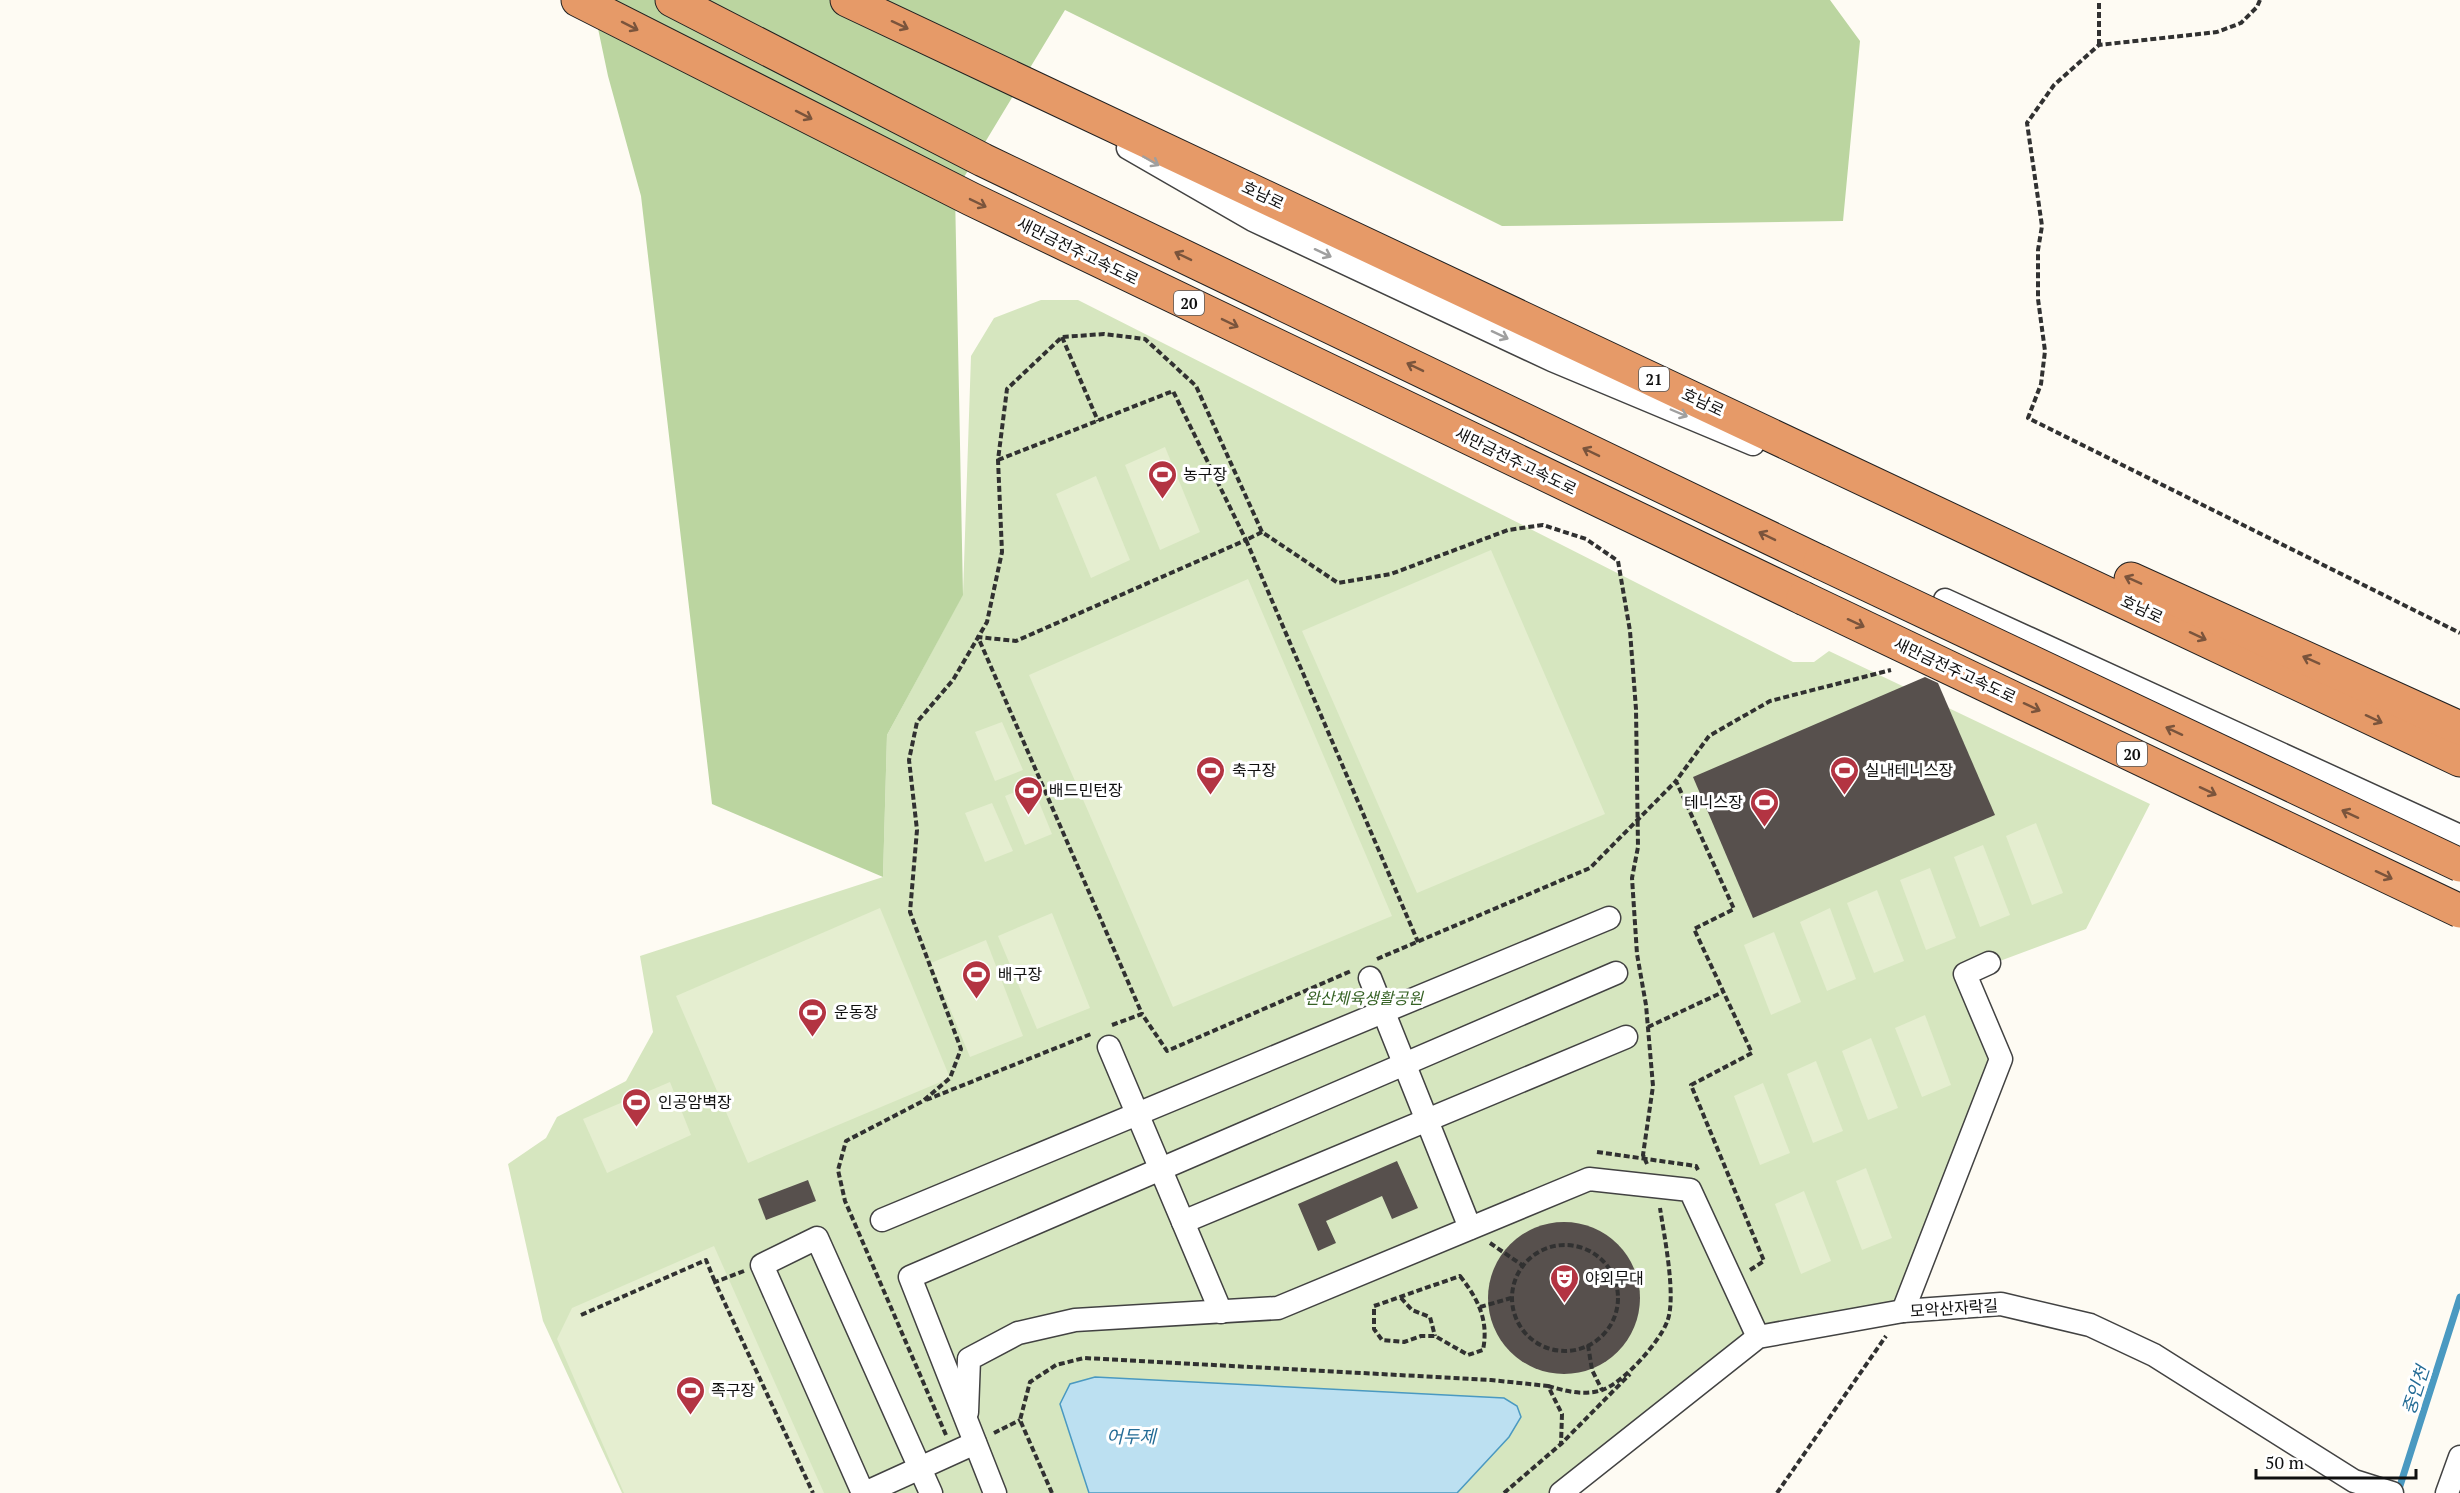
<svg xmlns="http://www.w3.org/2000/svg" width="2460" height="1493" viewBox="0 0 2460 1493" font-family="'PT Serif','Noto Sans KR',serif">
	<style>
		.green { fill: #d6e6bf }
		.forest { fill: #bbd5a0 }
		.pitch { fill: #e5eed0 }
		.water { fill: #bce0f1; stroke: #4a99c1; stroke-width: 1.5 }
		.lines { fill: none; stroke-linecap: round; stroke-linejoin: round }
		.stream { stroke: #4a99c1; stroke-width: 7 }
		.building { fill: #57504d }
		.minor-casing { stroke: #424242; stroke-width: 25 }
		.highway-casing { stroke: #202020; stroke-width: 35 }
		.path { stroke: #313131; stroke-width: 4; stroke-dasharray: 6 3; stroke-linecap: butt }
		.minor { stroke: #fff; stroke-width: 22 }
		.highway { stroke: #e69a68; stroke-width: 33 }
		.highway-bridge-casing { stroke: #202020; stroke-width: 35; stroke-linecap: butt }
		.highway-bridge { stroke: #e69a68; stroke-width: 33 }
		.oneway { stroke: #7a543c }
		.oneway2 { stroke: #9f9f9f }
		.labels { text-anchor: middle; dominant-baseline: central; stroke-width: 6; stroke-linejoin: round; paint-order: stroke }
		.shield { fill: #fff; stroke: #575757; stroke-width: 1.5 }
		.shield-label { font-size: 15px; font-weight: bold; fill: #0f0f0f }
		.street-label { font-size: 16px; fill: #0f0f0f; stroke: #fff }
		.poi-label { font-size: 16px; fill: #0f0f0f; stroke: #fff; text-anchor: start }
		.park-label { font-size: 16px; font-style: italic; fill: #366225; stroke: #fff }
		.water-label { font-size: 18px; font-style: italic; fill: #246c96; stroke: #fff }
	</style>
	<rect width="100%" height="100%" fill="#fefbf3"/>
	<polygon class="green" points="1041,300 1078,300 1793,662 1814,662 1829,651 2150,804 2086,929 1965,974 2001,1059 1903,1311 1758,1337 1561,1493 622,1493 543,1321 508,1164 546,1138 557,1117 626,1081 653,1032 640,956 883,877 887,735 963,594 971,356 994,318"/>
	<polygon class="forest" points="592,0 1830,0 1860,41 1843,221 1502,226 1065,10 955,192 963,595 887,735 883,877 712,804 641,196 608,76"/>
	<g class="pitch">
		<polygon points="1165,447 1200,532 1160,550 1125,465"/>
		<polygon points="1096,476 1130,560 1091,578 1056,494"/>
		<polygon points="1491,550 1605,814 1417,893 1302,631"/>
		<polygon points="1248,579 1392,916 1173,1007 1029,675"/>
		<polygon points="1002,722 1023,770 995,781 975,732"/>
		<polygon points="1032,785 1052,834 1025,845 1005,796"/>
		<polygon points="992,803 1013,851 985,862 965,813"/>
		<polygon points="2036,823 2063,893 2032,905 2006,836"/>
		<polygon points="1983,845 2010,915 1980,927 1954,857"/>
		<polygon points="1930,868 1956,938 1926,950 1900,880"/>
		<polygon points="1877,890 1904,961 1874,973 1847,903"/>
		<polygon points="880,908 950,1078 748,1163 676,996"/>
		<polygon points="1830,908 1856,979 1827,991 1800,922"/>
		<polygon points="1052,913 1090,1008 1037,1029 998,936"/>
		<polygon points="1774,932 1801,1002 1771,1015 1744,945"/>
		<polygon points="986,940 1023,1036 970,1057 931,963"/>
		<polygon points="1925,1015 1951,1085 1922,1097 1895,1028"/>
		<polygon points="1871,1038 1898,1108 1868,1120 1842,1051"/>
		<polygon points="1816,1061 1843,1131 1813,1143 1787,1074"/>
		<polygon points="670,1082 691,1135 607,1173 583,1119"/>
		<polygon points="1763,1083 1790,1153 1760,1165 1734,1096"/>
		<polygon points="1866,1168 1892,1238 1862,1250 1836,1181"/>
		<polygon points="1804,1191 1831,1261 1801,1274 1775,1204"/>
		<polygon points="714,1246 824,1493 624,1493 557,1339 572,1308"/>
	</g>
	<polygon class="water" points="1095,1377 1504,1398 1517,1406 1521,1417 1509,1437 1457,1493 1089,1493 1060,1404 1070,1384"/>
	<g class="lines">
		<polyline class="stream" points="2398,1492 2460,1297"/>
	</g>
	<g class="building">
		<polygon points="1925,677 1938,683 1995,815 1753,918 1693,777"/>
		<polygon points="1397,1161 1418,1208 1392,1219 1382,1196 1326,1221 1336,1243 1318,1251 1298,1204"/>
		<polygon points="808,1180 816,1201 766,1220 758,1199"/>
		<circle cx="1564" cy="1298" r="76"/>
	</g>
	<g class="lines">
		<defs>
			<g id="minor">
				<polyline points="1128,148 1253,220 1552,360 1753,444"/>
				<polyline points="1945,600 2460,836"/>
				<polyline points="1370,978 1470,1228"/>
				<polyline points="1109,1047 1221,1312"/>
				<polyline points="882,1220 1609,918"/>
				<polyline points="1183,1222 1626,1037"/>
				<polyline points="1903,1311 2001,1059 1965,974 1989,963"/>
				<polyline points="967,1412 969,1359 1018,1333 1075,1320 1278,1308 1589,1179 1690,1190 1758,1337"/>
				<polyline points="863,1493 762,1265 817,1238 931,1493"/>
				<polyline points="865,1493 975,1443"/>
				<polyline points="995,1493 910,1277 1616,973"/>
				<polyline points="1561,1493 1758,1337 1903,1311 2001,1304 2090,1325 2154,1355 2354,1481 2392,1493"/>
				<polyline points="2447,1493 2460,1457"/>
			</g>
			<g id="highway">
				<polyline points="578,0 971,199 1803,598"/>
				<polyline points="672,0 983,160 1820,562"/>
				<polyline points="847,0 2460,760"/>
				<polyline points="2131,579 2460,728"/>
			</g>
		</defs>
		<use href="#minor" class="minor-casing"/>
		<use href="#highway" class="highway-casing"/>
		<g class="path">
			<polyline points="2260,0 2257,7 2241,23 2217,32 2099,45 2054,85 2027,123 2042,226 2038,250 2038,299 2045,351 2041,384 2028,418 2460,633"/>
			<polyline points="2099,45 2099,0"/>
			<polyline points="1062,337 1098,421"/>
			<polyline points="998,460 1173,391 1246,540 1016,641 978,637 1142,1014"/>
			<polyline points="1262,532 1246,540 1418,942"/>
			<polyline points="1377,959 1590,868 1676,781"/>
			<polyline points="1112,1025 1142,1014 1167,1051 1351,971"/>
			<polyline points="1648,1027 1723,992"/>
			<polyline points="926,1100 1091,1034"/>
			<polyline points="1597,1152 1696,1166 1698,1170"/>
			<polyline points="1490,1243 1522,1265"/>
			<circle cx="1565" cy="1298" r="53"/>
			<polyline points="1750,1270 1764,1261 1691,1085 1752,1053 1694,929 1734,909 1676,781 1709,736 1770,701 1891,670"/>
			<polyline points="744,1271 715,1282 813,1493"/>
			<path d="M 1460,1276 C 1478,1299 1489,1320 1483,1350 L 1468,1355 L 1435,1336 L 1421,1336 L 1404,1342 L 1382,1340 L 1374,1329 L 1374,1306 Z"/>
			<polyline points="1401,1298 1412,1310 1430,1317 1435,1336"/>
			<polyline points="1480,1307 1511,1298"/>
			<polyline points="581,1315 706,1260 715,1282"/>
			<polyline points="1588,1345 1592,1370 1602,1390"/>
			<path d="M 1548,1386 C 1565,1391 1584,1396 1602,1390 C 1623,1383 1659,1343 1667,1322 C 1677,1298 1664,1235 1660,1208"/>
			<polyline points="994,1433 1020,1420"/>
			<polyline points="946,1435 845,1201 838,1170 846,1141 923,1101 950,1078 961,1049 910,912 917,830 909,760 917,722 953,680 987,622 1002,552 998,460 1007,389 1062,337 1104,334 1145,339 1196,386 1262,532 1338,583 1391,574 1508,530 1543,525 1586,539 1618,561 1630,631 1636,709 1638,847 1632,878 1637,954 1646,1005 1653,1086 1643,1155 1647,1164"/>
			<polyline points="1052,1493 1020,1420 1030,1382 1056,1365 1084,1358 1491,1380 1548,1386 1562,1414 1561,1444"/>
			<polyline points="1504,1493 1561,1444 1630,1374"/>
			<polyline points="1777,1493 1886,1336"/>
		</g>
		<use href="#minor" class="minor"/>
		<use href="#highway" class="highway"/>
		<defs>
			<g id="highway-bridge">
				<polyline points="1820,562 2460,865"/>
				<polyline points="1803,598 2460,911"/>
			</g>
		</defs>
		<use href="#highway-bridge" class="highway-bridge-casing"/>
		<use href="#highway-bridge" class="highway-bridge"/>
	</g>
	<defs><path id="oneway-shaft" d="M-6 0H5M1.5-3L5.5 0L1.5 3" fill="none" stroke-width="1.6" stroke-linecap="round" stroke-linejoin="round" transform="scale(1.5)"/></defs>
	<g class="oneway">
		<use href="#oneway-shaft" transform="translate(900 25) rotate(25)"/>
		<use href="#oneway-shaft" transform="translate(630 26) rotate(27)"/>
		<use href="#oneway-shaft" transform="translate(804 115) rotate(27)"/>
		<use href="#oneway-shaft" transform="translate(978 203) rotate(26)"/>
		<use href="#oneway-shaft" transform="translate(1183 256) rotate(-154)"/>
		<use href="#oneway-shaft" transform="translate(1230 323) rotate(26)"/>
		<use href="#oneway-shaft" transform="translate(1415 367) rotate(-154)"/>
		<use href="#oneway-shaft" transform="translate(1591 452) rotate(-154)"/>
		<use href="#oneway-shaft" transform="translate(1767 536) rotate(-154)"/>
		<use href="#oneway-shaft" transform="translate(2133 580) rotate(-156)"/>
		<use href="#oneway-shaft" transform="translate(1856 623) rotate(25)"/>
		<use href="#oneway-shaft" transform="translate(2198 636) rotate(25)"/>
		<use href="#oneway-shaft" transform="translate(2311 660) rotate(-156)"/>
		<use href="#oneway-shaft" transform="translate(2032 707) rotate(25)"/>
		<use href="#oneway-shaft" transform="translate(2374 719) rotate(25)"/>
		<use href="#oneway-shaft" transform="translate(2174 731) rotate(-155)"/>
		<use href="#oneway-shaft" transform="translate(2208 791) rotate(25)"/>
		<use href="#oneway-shaft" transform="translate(2350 814) rotate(-155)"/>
		<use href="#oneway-shaft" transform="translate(2384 875) rotate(25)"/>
	</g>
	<g class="oneway2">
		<use href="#oneway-shaft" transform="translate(1151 161) rotate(30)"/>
		<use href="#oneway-shaft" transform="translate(1323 253) rotate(25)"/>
		<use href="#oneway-shaft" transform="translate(1500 335) rotate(25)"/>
		<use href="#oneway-shaft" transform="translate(1679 413) rotate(23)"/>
	</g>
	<defs>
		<symbol id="stadium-pin" viewBox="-11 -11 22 30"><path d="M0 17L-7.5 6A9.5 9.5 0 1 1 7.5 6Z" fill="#b33442" stroke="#fff"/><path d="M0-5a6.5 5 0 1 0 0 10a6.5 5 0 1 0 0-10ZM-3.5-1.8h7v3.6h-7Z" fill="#fff"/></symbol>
		<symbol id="theatre-pin" viewBox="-11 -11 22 30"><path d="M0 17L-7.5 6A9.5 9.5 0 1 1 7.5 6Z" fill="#b33442" stroke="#fff"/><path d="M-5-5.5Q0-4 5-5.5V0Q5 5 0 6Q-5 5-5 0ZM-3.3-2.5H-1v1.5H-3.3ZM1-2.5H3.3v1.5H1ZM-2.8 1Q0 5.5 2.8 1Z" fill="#fff"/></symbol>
	</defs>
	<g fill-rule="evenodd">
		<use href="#stadium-pin" x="1146" y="458" width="33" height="45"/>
		<use href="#stadium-pin" x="1194" y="754" width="33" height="45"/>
		<use href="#stadium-pin" x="1828" y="754" width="33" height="45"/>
		<use href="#stadium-pin" x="1012" y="774" width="33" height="45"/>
		<use href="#stadium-pin" x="1748" y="786" width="33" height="45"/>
		<use href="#stadium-pin" x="960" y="958" width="33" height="45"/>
		<use href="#stadium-pin" x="796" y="996" width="33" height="45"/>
		<use href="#stadium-pin" x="620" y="1086" width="33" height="45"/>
		<use href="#theatre-pin" x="1548" y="1262" width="33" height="45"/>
		<use href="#stadium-pin" x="674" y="1374" width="33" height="45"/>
	</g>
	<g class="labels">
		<g class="shield">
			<rect x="1174" y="291" width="30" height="24" rx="4.5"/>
			<rect x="1639" y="367" width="30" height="24" rx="4.5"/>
			<rect x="2117" y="742" width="30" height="24" rx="4.5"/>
		</g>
		<g class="shield-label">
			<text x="1189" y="303">20</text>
			<text x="1654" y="379">21</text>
			<text x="2132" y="754">20</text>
		</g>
		<g class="street-label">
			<text transform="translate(1263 195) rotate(25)">호남로</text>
			<text transform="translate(1078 251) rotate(26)">새만금전주고속도로</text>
			<text transform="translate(1703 402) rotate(25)">호남로</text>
			<text transform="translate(1516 461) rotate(26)">새만금전주고속도로</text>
			<text transform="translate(2142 609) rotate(25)">호남로</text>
			<text transform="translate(1955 670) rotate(25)">새만금전주고속도로</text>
			<text transform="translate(1954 1308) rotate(-4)">모악산자락길</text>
		</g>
		<g class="poi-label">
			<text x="1183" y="474">농구장</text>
			<text x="1232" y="770">축구장</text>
			<text x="1865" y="770">실내테니스장</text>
			<text x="1049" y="790">배드민턴장</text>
			<text x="1743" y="802" text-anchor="end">테니스장</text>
			<text x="998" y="974">배구장</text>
			<text x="834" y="1012">운동장</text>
			<text x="658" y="1102">인공암벽장</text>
			<text x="1585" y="1278">야외무대</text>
			<text x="711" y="1390">족구장</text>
		</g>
		<g class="park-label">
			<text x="1364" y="998">완산체육생활공원</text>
		</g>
		<g class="water-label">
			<text transform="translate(2415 1390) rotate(-72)">중인천</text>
			<text x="1131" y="1436">어두제</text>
		</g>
	</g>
	<path d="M2256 1469v9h160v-9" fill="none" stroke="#0f0f0f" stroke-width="3"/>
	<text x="2265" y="1469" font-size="18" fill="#0f0f0f" stroke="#ffffff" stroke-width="4.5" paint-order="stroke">50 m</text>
</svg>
